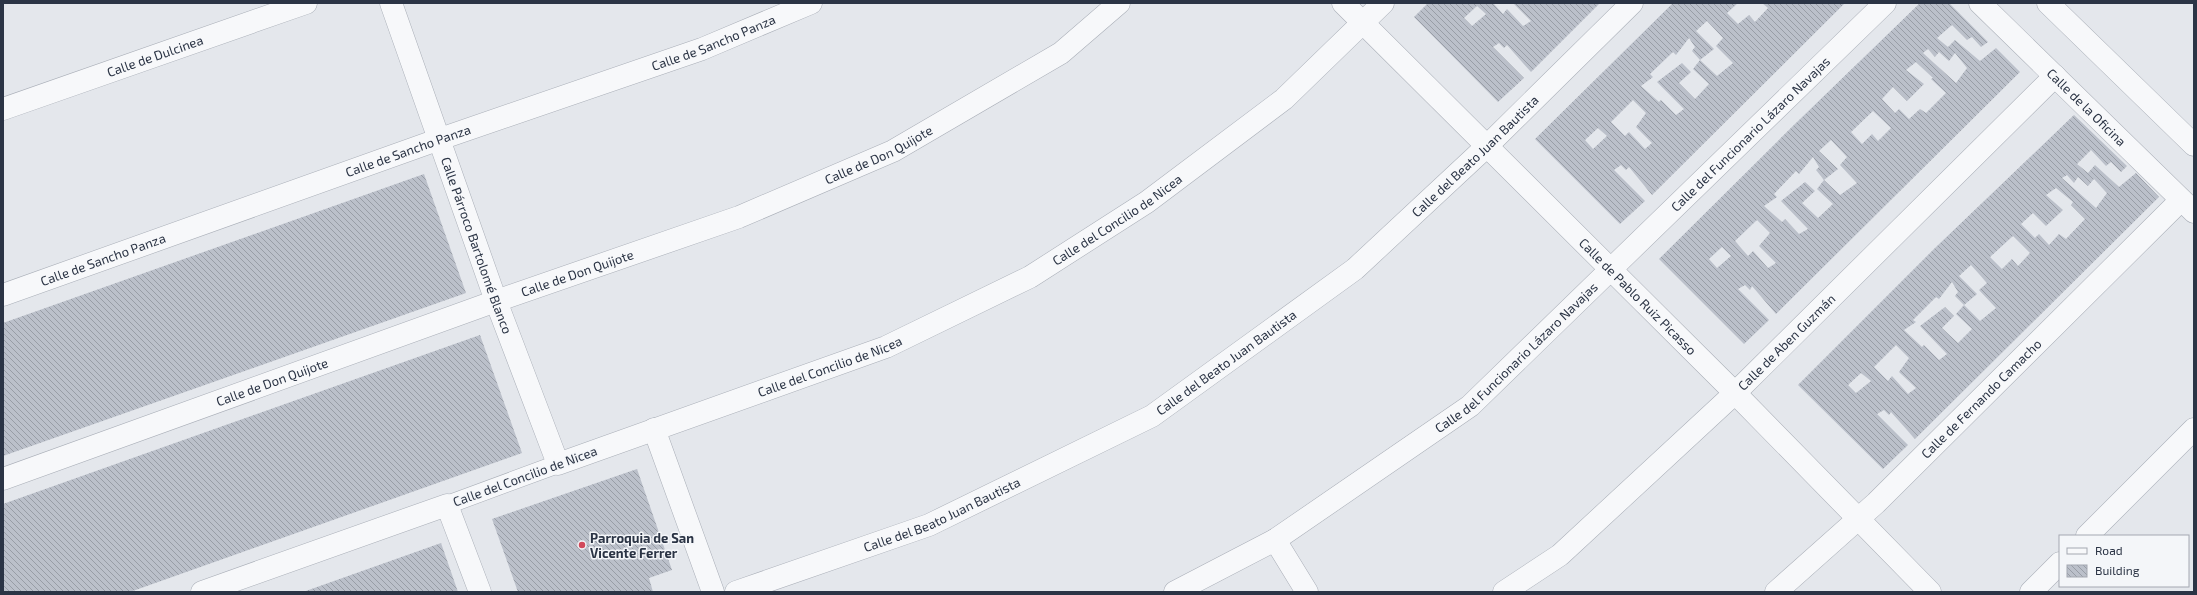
<svg xmlns="http://www.w3.org/2000/svg" width="2197" height="595" viewBox="0 0 2197 595" font-family="'Exo 2',sans-serif">
	<style>
		.building { fill: url(#building-back-hatch); fill-rule: evenodd }
		.lines { fill: none; stroke-linecap: round; stroke-linejoin: round }
		.service-casing { stroke: #a9aeb7; stroke-width: 19 }
		.pedestrian-casing { stroke: #a9aeb7; stroke-width: 23 }
		.minor-casing { stroke: #a9aeb7; stroke-width: 23 }
		.tertiary-casing { stroke: #a9aeb7; stroke-width: 23 }
		.service { stroke: #f7f8fa; stroke-width: 18 }
		.pedestrian { stroke: #f7f8fa; stroke-width: 22 }
		.minor { stroke: #f7f8fa; stroke-width: 22 }
		.tertiary { stroke: #f7f8fa; stroke-width: 22 }
		.poi-dot { fill: #d1495b; stroke: #f4f6f9; stroke-width: 1.5 }
		.labels { text-anchor: middle; dominant-baseline: central; stroke-width: 3; stroke-linejoin: round; paint-order: stroke }
		.street-label { font-size: 13px; fill: #2b3445; stroke: #f4f6f9 }
		.poi-label { font-size: 13px; font-weight: bold; fill: #2b3445; stroke: #f4f6f9; text-anchor: start }
	</style>
	<defs>
		<pattern id="building-back-hatch" width="6" height="6" patternUnits="userSpaceOnUse"><rect width="6" height="6" fill="#bbc0ca"/><path d="M-1 5l2 2M0 0l6 6M5-1l2 2" fill="none" stroke="#989da6"/></pattern>
	</defs>
	<rect width="100%" height="100%" fill="#e4e7ec"/>
	<g class="building">
		<path d="M 1428,3 L 1493,3 L 1503,14 L 1507,9 L 1523,26 L 1531,21 L 1514,4 L 1515,3 L 1600,3 L 1531,72 L 1507,45 L 1504,48 L 1499,43 L 1493,47 L 1524,78 L 1498,102 L 1414,17 ZM 1477,6 L 1486,14 L 1472,26 L 1464,18 Z"/>
		<path d="M 1673,3 L 1738,3 L 1727,13 L 1738,24 L 1749,15 L 1755,22 L 1768,8 L 1762,3 L 1845,3 L 1652,195 L 1629,167 L 1626,170 L 1621,165 L 1614,170 L 1645,201 L 1620,224 L 1535,139 ZM 1707,21 L 1723,38 L 1716,46 L 1733,63 L 1717,76 L 1700,60 L 1693,69 L 1709,84 L 1695,99 L 1679,83 L 1691,72 L 1682,63 L 1657,82 L 1684,109 L 1676,115 L 1661,100 L 1659,102 L 1641,86 L 1653,77 L 1650,74 L 1673,52 L 1676,55 L 1689,38 L 1695,47 L 1692,51 L 1700,60 L 1714,49 L 1696,31 ZM 1633,100 L 1646,113 L 1636,127 L 1652,143 L 1645,149 L 1629,132 L 1625,136 L 1611,122 ZM 1598,128 L 1607,136 L 1593,149 L 1585,140 Z"/>
		<path d="M 1920,3 L 1949,3 L 1988,42 L 1981,47 L 1972,37 L 1967,40 L 1952,25 L 1937,38 L 1948,47 L 1955,40 L 1980,61 L 1996,48 L 2020,72 L 1776,314 L 1752,286 L 1750,290 L 1745,285 L 1738,289 L 1769,320 L 1744,344 L 1659,259 L 1796,123 ZM 1928,49 L 1935,57 L 1939,52 L 1949,61 L 1955,53 L 1967,68 L 1956,83 L 1923,53 ZM 1916,62 L 1933,78 L 1931,79 L 1946,93 L 1926,113 L 1920,109 L 1909,119 L 1899,109 L 1895,113 L 1882,99 L 1893,87 L 1907,101 L 1924,84 L 1906,70 ZM 1873,111 L 1891,128 L 1878,141 L 1872,134 L 1862,144 L 1851,132 ZM 1831,140 L 1847,157 L 1840,165 L 1857,183 L 1840,195 L 1824,180 L 1817,189 L 1833,204 L 1818,218 L 1802,203 L 1815,191 L 1805,182 L 1781,201 L 1808,229 L 1799,234 L 1785,219 L 1782,222 L 1764,206 L 1777,197 L 1774,194 L 1796,171 L 1799,174 L 1813,157 L 1819,167 L 1816,170 L 1824,180 L 1838,169 L 1819,151 ZM 1757,220 L 1770,233 L 1759,246 L 1776,263 L 1768,268 L 1753,251 L 1748,256 L 1735,241 ZM 1722,247 L 1731,256 L 1717,268 L 1709,259 Z"/>
		<path d="M 2074,115 L 2127,166 L 2121,172 L 2111,162 L 2106,166 L 2091,150 L 2077,164 L 2088,173 L 2095,165 L 2119,187 L 2136,173 L 2159,197 L 1915,439 L 1891,412 L 1889,415 L 1884,410 L 1877,414 L 1908,445 L 1883,469 L 1798,385 L 1935,248 ZM 2067,175 L 2074,183 L 2078,177 L 2088,186 L 2094,179 L 2107,193 L 2096,208 L 2062,178 ZM 2056,188 L 2073,202 L 2071,205 L 2085,219 L 2066,239 L 2059,234 L 2049,245 L 2039,234 L 2035,238 L 2021,224 L 2033,213 L 2046,226 L 2063,210 L 2046,195 ZM 2013,236 L 2030,253 L 2018,266 L 2012,259 L 2002,269 L 1990,257 ZM 1971,265 L 1987,283 L 1979,290 L 1996,308 L 1980,321 L 1964,305 L 1956,314 L 1972,329 L 1958,343 L 1942,328 L 1954,316 L 1945,307 L 1920,326 L 1947,354 L 1939,360 L 1924,345 L 1922,347 L 1904,330 L 1916,322 L 1913,320 L 1936,297 L 1939,299 L 1952,282 L 1958,292 L 1955,296 L 1964,305 L 1977,294 L 1959,276 ZM 1896,345 L 1909,358 L 1899,372 L 1916,388 L 1908,394 L 1892,376 L 1888,381 L 1874,367 ZM 1861,373 L 1871,381 L 1856,393 L 1848,385 Z"/>
		<polygon points="424,174 466,293 3,456 3,323"/>
		<polygon points="480,335 522,453 130,592 3,592 3,504"/>
		<polygon points="637,469 672,570 649,578 653,592 518,592 492,519"/>
		<polygon points="441,543 458,592 303,592"/>
	</g>
	<g class="lines">
		<defs>
			<polyline id="service" points="447,505 558,464"/>
			<polyline id="pedestrian" points="2048,3 2194,145"/>
			<g id="minor">
				<path id="s1" d="M 391,3 L 496,301 L 558,464 L 886,347 L 1030,277 L 1147,202 L 1284,99 L 1383,3"/>
				<path id="s2" d="M 1980,3 L 2194,212"/>
				<path id="s3" d="M 3,109 L 306,3"/>
				<path id="s4" d="M 3,295 L 440,139 L 702,49 L 811,3"/>
				<polyline points="654,429 713,592"/>
				<path id="s5" d="M 3,479 L 496,301 L 739,217 L 893,151 L 1061,53 L 1119,3"/>
				<polyline points="2087,536 2194,429"/>
				<polyline points="1275,540 1307,592"/>
				<polyline points="202,592 447,505 480,592"/>
				<path id="s6" d="M 736,592 L 929,525 L 1152,416 L 1355,269 L 1486,147 L 1632,3"/>
				<path id="s7" d="M 1175,592 L 1275,540 L 1470,406 L 1885,3"/>
				<path id="s8" d="M 1504,592 L 1560,555 L 1735,393 L 2055,76"/>
				<path id="s9" d="M 1776,592 L 1876,503 L 2181,200"/>
				<polyline points="2031,592 2060,563"/>
			</g>
			<g id="tertiary">
				<path id="s10" d="M 1343,3 L 1735,393 L 1930,592"/>
			</g>
		</defs>
		<use href="#service" class="service-casing"/>
		<use href="#pedestrian" class="pedestrian-casing"/>
		<use href="#minor" class="minor-casing"/>
		<use href="#tertiary" class="tertiary-casing"/>
		<use href="#service" class="service"/>
		<use href="#pedestrian" class="pedestrian"/>
		<use href="#minor" class="minor"/>
		<use href="#tertiary" class="tertiary"/>
	</g>
	<circle class="poi-dot" cx="582" cy="545" r="4"/>
	<g class="labels">
		<g class="street-label">
			<text stroke="none"><textPath href="#s4" startOffset="754">Calle de Sancho Panza</textPath></text>
			<text stroke="none"><textPath href="#s3" startOffset="161">Calle de Dulcinea</textPath></text>
			<text stroke="none"><textPath href="#s2" startOffset="149">Calle de la Oficina</textPath></text>
			<text stroke="none"><textPath href="#s7" startOffset="740">Calle del Funcionario Lázaro Navajas</textPath></text>
			<text stroke="none"><textPath href="#s4" startOffset="430">Calle de Sancho Panza</textPath></text>
			<text stroke="none"><textPath href="#s5" startOffset="934">Calle de Don Quijote</textPath></text>
			<text stroke="none"><textPath href="#s6" startOffset="868">Calle del Beato Juan Bautista</textPath></text>
			<text stroke="none"><textPath href="#s1" startOffset="1103">Calle del Concilio de Nicea</textPath></text>
			<text stroke="none"><textPath href="#s1" startOffset="257">Calle Párroco Bartolomé Blanco</textPath></text>
			<text stroke="none"><textPath href="#s4" startOffset="106">Calle de Sancho Panza</textPath></text>
			<text stroke="none"><textPath href="#s5" startOffset="610">Calle de Don Quijote</textPath></text>
			<text stroke="none"><textPath href="#s10" startOffset="416">Calle de Pablo Ruiz Picasso</textPath></text>
			<text stroke="none"><textPath href="#s8" startOffset="378">Calle de Aben Guzmán</textPath></text>
			<text stroke="none"><textPath href="#s7" startOffset="416">Calle del Funcionario Lázaro Navajas</textPath></text>
			<text stroke="none"><textPath href="#s6" startOffset="544">Calle del Beato Juan Bautista</textPath></text>
			<text stroke="none"><textPath href="#s1" startOffset="779">Calle del Concilio de Nicea</textPath></text>
			<text stroke="none"><textPath href="#s5" startOffset="286">Calle de Don Quijote</textPath></text>
			<text stroke="none"><textPath href="#s9" startOffset="282">Calle de Fernando Camacho</textPath></text>
			<text transform="translate(525 476) rotate(-20)">Calle del Concilio de Nicea</text>
			<text stroke="none"><textPath href="#s6" startOffset="220">Calle del Beato Juan Bautista</textPath></text>
		</g>
		<g class="poi-label">
			<text x="590" y="538">Parroquia de San<tspan x="590" dy="15">Vicente Ferrer</tspan></text>
		</g>
	</g>
	<rect width="2197" height="595" fill="none" stroke="#2b3445" stroke-width="8"/>
	<rect x="2059" y="535" width="130" height="52" fill="#f4f6f9" stroke="#a4a8b1"/>
	<rect x="2067" y="548" width="20" height="6" fill="#f7f8fa" stroke="#a4a8b1"/>
	<text x="2095" y="555" font-size="12" fill="#2b3445">Road</text>
	<rect x="2067" y="565" width="20" height="12" fill="url(#building-back-hatch)" stroke="#a4a8b1"/>
	<text x="2095" y="575" font-size="12" fill="#2b3445">Building</text>
</svg>
